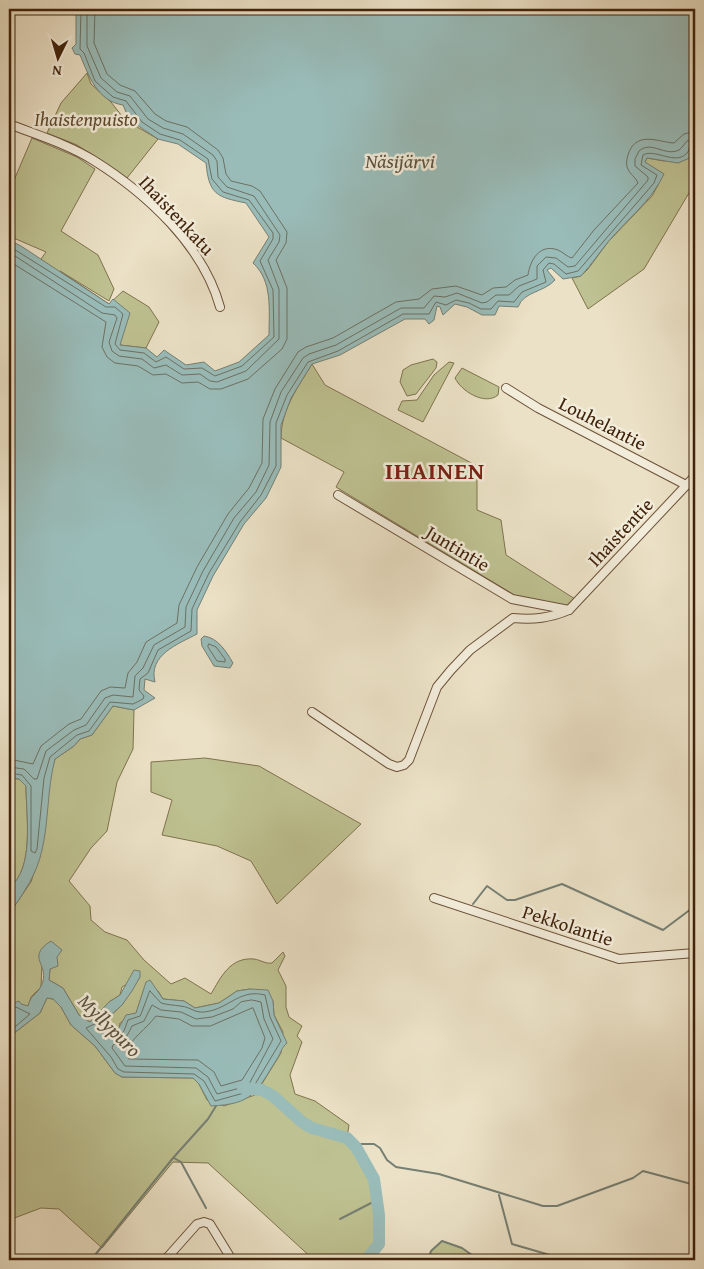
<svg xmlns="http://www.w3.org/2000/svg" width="704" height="1269" viewBox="0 0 704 1269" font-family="'Gentium Book Plus',serif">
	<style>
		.green { fill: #bec191; stroke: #80724e }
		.water { fill: #99bcb9; stroke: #767f73 }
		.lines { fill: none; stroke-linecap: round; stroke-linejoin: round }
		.shore { stroke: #6d7062; stroke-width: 1 }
		.stream { stroke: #767f73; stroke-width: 2 }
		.river { stroke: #99bcb9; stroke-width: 12 }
		.minor-casing { stroke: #6c523a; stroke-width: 10 }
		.minor { stroke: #f2ecda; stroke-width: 8 }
		.labels { text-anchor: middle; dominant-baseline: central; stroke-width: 5; stroke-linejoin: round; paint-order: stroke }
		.park-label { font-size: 19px; font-style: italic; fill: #604a2c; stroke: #f2ecda }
		.street-label { font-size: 19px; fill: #41230b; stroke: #f2ecda }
		.water-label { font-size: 20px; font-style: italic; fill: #5b513f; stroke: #f2ecda }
		.district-label { font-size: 24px; font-weight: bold; letter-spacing: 1px; fill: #7a1f14; stroke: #f2ecda }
	</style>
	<rect width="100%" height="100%" fill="#ebe1c6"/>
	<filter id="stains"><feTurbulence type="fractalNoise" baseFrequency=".004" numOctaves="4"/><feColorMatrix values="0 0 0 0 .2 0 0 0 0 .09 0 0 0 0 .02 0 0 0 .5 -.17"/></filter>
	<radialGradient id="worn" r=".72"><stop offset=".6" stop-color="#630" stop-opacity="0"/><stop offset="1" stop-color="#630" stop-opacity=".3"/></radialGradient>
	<g class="green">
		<polygon points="87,73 91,84 111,102 125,120 158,139 127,178 77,145 47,133 61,103"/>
		<polygon points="32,138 77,157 95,169 61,231 98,255 114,289 109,301 60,271 109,304 123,291 149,307 159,322 146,348 120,345 41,259 46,252 9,236 9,192"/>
		<polygon points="695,144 695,189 689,193 644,269 588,309 572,278 581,276 588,269 608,242 652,196 658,185 645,162 647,158 664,161 692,157"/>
		<polygon points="433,359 437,362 436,368 416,394 407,396 400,382 403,370 411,365"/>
		<polygon points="449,362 454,363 423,422 398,410 402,401 417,400 434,375"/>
		<path d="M 312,364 L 325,385 L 477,466 L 477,510 L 501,520 L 506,555 L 575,599 L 566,606 L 516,596 L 336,487 L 344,472 L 281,438 C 281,410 298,387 312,364 Z"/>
		<path d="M 462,368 L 499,387 L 498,395 C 485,406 461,391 455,378 Z"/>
		<path d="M 113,706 L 134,710 L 133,749 L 117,782 L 107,831 L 91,848 L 69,881 L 90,906 L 91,920 L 105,932 L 127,940 L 144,960 L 171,984 L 185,978 L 211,994 C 221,977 230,957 254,959 C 261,960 265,964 272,963 L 283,952 L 285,956 L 278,970 L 286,986 L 286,1007 L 289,1017 L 302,1026 L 297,1036 L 302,1042 L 290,1075 L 295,1094 L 315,1101 L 349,1125 L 347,1138 C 373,1164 378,1200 381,1235 L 379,1244 L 366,1260 L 314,1260 L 208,1163 L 173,1162 L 102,1248 L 59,1209 L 41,1208 L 9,1220 L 9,1037 L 40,1013 L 47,998 L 53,999 L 61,1007 L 71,1025 L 95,1046 L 115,1073 L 122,1077 L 193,1078 L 199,1084 L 207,1100 L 224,1106 L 255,1095 L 281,1053 L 283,1032 L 274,1015 L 273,1001 L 250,989 L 237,991 L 219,1003 L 195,1008 L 184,1001 L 163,999 L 158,991 L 144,989 L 136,1014 L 120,1023 L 119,1029 L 116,1033 L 108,1033 L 106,1028 L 110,1016 L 122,1005 L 140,977 L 122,987 L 120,995 L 109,1002 L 90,1022 L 79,1015 L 63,988 L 49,980 L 50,969 L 42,964 L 41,987 L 31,997 L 28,1007 L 14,1002 L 9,1005 L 9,914 L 31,882 L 36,866 L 49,779 L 55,759 L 74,746 L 80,739 L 92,735 Z"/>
		<polygon points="205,758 259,766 361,824 277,904 251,861 217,846 162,835 172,800 151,792 151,762"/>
		<path d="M 9,778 L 19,779 L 26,786 C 26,816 35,868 9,888 Z"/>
		<polygon points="442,1241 462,1248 479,1260 428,1260 431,1251"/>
	</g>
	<g class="water">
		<path d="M 76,9 L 695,9 L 695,144 L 692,157 L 678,163 L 647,158 L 645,162 L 664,174 C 651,202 627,219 608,242 C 599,253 591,265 581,276 L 563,279 L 551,268 L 547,270 L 555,280 C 543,293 524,291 518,307 L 499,306 L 495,315 L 482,315 L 467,307 L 455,304 L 443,315 L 440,307 L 437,306 L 434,320 L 429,324 L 425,319 L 405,319 L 340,355 L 312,364 L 291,398 L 281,425 L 281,467 L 266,498 L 244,524 L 213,576 L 197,610 L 197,634 C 178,644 148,655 155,682 L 145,679 L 144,690 L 155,698 L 134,710 L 113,706 L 92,735 L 80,739 L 74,746 L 55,759 C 47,789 49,820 42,850 C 37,874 23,894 9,914 L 9,888 C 35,868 26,816 26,786 L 19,779 L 9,778 L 9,240 L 21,246 L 109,304 L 113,299 L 130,313 L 120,345 L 146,348 L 157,357 L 164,350 L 186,365 L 204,362 L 215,371 L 239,362 L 269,335 C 269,311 273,281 253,263 L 269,237 L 246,203 C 217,197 209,195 206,163 L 178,144 L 158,139 L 137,125 L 136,120 L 126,112 L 123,105 C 97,101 89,76 80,55 L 75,54 L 72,48 L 76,44 Z"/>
		<path d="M 204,636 C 218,638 226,651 233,663 L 230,668 L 214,666 L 202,646 L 201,639 Z"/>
		<path d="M 51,941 L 62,950 L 57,957 L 58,966 L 50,969 L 49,980 L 63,988 L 79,1015 L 90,1022 L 109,1002 L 120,995 L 134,970 L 140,971 L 140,977 L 132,991 L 122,1005 L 110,1016 L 106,1028 L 108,1033 L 116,1033 L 126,1015 L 136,1013 L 146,982 L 150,980 L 163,999 L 184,1001 L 195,1008 L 219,1003 L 237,991 L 250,989 L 268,990 L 273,1001 L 274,1015 L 287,1043 C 281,1048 281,1053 277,1059 C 256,1092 254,1104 211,1106 L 199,1084 L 193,1078 L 122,1077 L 115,1073 L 95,1046 L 71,1025 L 61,1007 L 53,999 L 47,998 L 40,1013 L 9,1037 L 9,1005 L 19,1001 L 21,1004 L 28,1006 C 31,994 37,995 41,986 C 52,965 24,958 51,941 Z"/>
	</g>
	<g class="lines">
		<g class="shore">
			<polyline points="9,246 106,307 115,307 123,314 115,344 120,350 144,353 156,362 166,357 184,369 202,368 215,376 242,366 274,337 273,290 260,261 273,239 273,233 249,200 223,192 212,179 208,159 180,140 160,134 142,122 126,101 113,97 95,81 84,53 80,49 81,9"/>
			<polyline points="9,252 102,313 115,315 117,318 109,342 112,351 119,356 142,359 154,368 166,365 182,375 200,374 210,381 217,382 246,371 279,339 279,289 268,260 279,242 280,235 254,196 227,187 218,177 217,161 213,155 183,134 163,128 148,119 130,96 117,92 101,78 87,46 87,9"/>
			<polyline points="9,261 106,322 102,347 107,357 115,363 138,366 153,375 166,374 182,383 198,382 210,389 221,389 248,379 282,349 287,339 287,288 276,260 286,243 287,232 260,191 252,186 231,181 226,174 223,158 218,150 187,127 166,121 155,114 135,91 120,85 107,74 94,43 95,9"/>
			<polygon points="209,644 216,647 225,659 225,662 217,661 208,647"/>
			<path d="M 9,759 L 33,764 L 41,746 L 69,724 L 81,719 L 101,691 L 110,687 L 125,688 L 128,673 L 137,662 L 146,642 L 177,623 L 179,605 L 197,567 L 228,514 L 249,488 L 262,463 L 263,419 L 275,389 L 298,352 L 306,347 L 333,338 L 396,302 L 419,299 L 432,289 L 456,286 L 482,295 L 493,288 L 506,287 L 515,280 L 528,275 C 530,261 539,243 558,250 C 563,252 567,257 572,258 L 594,230 L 638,183 C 636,177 629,174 627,167 C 626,162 627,157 629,152 C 638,131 658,142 674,143 L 684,134 L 695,131"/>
			<path d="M 9,767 L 24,769 L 34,779 L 37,779 L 46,751 L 74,730 L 86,725 L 105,698 L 113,695 L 133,697 L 135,676 L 143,668 L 154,645 L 185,627 L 186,607 L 203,571 L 234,518 L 256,492 L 269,465 L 270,422 L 281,392 L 303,358 L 309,354 L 336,345 L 401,308 L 424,308 L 434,296 L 445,297 L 457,293 L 482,303 L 487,302 L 496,295 L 509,295 L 519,286 L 537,279 L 537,266 L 546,257 L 556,258 L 568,267 L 575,266 L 648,180 L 648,177 L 635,166 L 635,159 L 639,151 C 652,140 665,157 679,150 C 682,148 684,144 687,141 L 695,138"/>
			<path d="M 9,773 L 22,775 L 31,786 L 31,851 L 35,853 L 37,849 L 44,778 L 50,757 L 77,735 L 89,731 L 110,702 L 133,704 L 143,699 L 144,696 L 139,690 L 140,679 L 148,673 L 158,650 L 191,631 L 192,609 L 209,573 L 240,522 L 261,495 L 276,466 L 276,423 L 287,395 L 308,362 L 338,351 L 403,314 L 429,314 L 436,302 L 446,305 L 456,300 L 469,303 L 481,309 L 491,309 L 498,301 L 514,302 L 522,292 L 546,282 L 543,270 L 549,263 L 554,264 L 566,274 L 578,271 L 654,183 L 657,175 L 641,165 L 643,155 C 655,148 676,166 687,153 C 689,151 689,148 690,146 L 695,145"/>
			<path d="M 150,991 L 161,1003 C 168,1005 174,1005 180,1006 C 193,1007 194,1015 210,1011 C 231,1006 241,989 265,995 L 270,1017 L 281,1041 L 251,1091 L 215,1101 L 204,1081 L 194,1074 L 124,1072 L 118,1069 L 111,1057 L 86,1028 L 101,1021 L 104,1036 L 118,1037 L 124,1031 L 128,1020 L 140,1016 Z"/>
			<polygon points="252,1000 261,1002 264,1019 273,1039 248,1086 217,1094 208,1077 196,1068 125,1066 112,1048 113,1045 125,1040 132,1026 144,1021 152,1005 161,1010 181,1012 196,1019 212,1017 233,1009 241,1002"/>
			<path d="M 253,1008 L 265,1038 L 262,1048 L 242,1080 L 221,1086 L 214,1072 L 198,1060 L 129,1059 L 125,1052 C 132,1038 146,1029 156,1016 L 179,1019 L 192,1026 L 210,1026 Z"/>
			<polyline points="9,1009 16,1007 30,1014 9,1032"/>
		</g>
		<g class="stream">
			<polyline points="473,904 487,886 507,900 515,900 562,884 663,930 695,906"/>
			<polyline points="353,1144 374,1144 380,1148 387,1160 396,1167 439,1174 543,1206 557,1206 633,1178 643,1171 695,1185"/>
			<polyline points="174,1158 181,1162 206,1208"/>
			<polyline points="499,1195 512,1244 567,1260"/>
			<polyline points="340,1219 377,1200"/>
			<polyline points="91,1260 173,1158 208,1119 216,1106"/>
			<polyline points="428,1260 431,1251 442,1241 462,1248 479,1260"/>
		</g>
		<polyline class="river" points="243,1088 262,1090 273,1096 302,1122 312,1128 347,1138 356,1147 374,1179 379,1215 379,1244 366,1260"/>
		<defs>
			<g id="minor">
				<path d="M 9,124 C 37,135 67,144 93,160 C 146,193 203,245 220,307"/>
				<polyline points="506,388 538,408 686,485"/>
				<polyline points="338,495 512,599 569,610"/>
				<path d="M 312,712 L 389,764 L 397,767 L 404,765 L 409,760 L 437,687 L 451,670 L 470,650 L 513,618 C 534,620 550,618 569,610 L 695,476"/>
				<polyline points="434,898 619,959 695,953"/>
				<polyline points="165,1260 197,1224 204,1222 210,1224 232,1260"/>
			</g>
		</defs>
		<use href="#minor" class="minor-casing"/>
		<use href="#minor" class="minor"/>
	</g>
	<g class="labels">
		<g class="park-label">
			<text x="86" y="119">Ihaistenpuisto</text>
		</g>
		<g class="street-label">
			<text transform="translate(177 215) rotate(47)">Ihaistenkatu</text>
			<text transform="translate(603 423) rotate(27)">Louhelantie</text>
			<text transform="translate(620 532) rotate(-47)">Ihaistentie</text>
			<text transform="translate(458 548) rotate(31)">Juntintie</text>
			<text transform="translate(568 925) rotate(18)">Pekkolantie</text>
		</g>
		<g class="water-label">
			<text x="400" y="160">Näsijärvi</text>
			<text transform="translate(110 1025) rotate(45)">Myllypuro</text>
		</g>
		<g class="district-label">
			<text x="435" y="470">IHAINEN</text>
		</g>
	</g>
	<rect width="704" height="1269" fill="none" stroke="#ebe1c6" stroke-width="30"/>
	<rect x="10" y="10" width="684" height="1249" fill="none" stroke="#41230b" stroke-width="2.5"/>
	<rect x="15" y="15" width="674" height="1239" fill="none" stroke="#41230b"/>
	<g transform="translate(58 58) rotate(185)" stroke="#f2ecda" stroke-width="4" paint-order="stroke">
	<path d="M0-4L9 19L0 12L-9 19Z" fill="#41230b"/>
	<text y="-8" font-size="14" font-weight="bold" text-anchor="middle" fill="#41230b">N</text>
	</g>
	<rect width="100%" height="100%" filter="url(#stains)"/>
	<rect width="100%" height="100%" fill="url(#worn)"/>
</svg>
